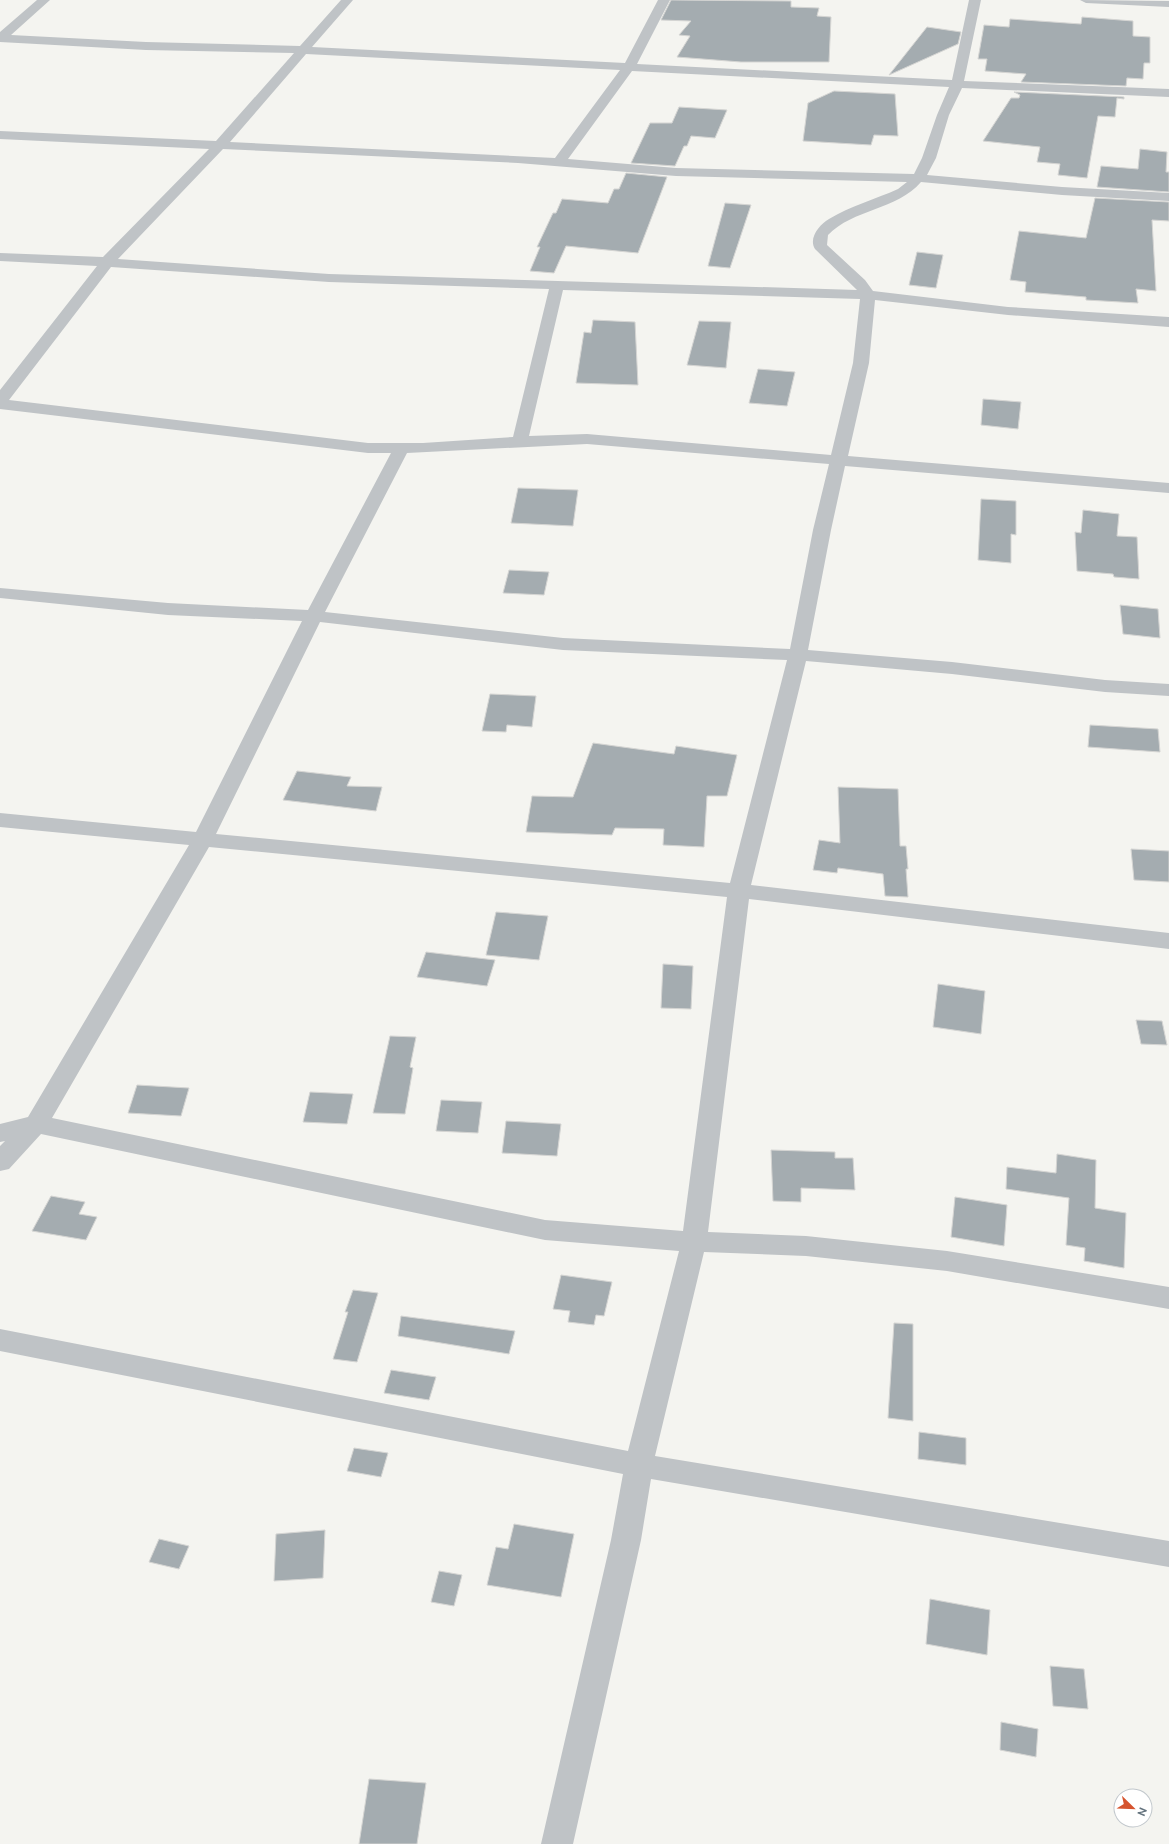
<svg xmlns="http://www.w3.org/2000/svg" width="1169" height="1844" viewBox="0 0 1169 1844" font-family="Ubuntu,sans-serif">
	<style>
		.building { fill: #a4acb0; stroke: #d5d5d3 }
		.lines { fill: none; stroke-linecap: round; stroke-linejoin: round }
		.minor { fill: #bfc3c6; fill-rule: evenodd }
	</style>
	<rect width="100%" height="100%" fill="#f4f4f0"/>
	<g class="building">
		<polygon points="671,0 791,1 791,7 819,8 817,16 831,17 829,62 741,62 677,57 690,36 679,35 691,21 661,20"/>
		<polygon points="1082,17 1133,21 1133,36 1150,37 1150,63 1144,63 1143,79 1127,78 1126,86 1021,82 1026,74 985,71 987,59 978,59 984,25 1009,27 1010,19 1081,24"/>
		<polygon points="927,27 961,32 958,44 889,75"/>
		<polygon points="834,91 895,94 898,136 874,135 871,145 803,141 808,103"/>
		<polygon points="1014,92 1124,97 1124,99 1117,98 1115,117 1098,116 1087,178 1058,175 1060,164 1037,162 1040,147 983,141 1011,98 1019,98 1020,95"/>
		<polygon points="679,107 727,110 715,138 691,136 687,146 684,146 675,166 631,163 650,123 672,123"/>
		<polygon points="1140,149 1167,152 1166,172 1169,172 1169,192 1097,187 1101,166 1138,169"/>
		<polygon points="626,173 667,177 638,253 566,246 554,273 530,271 540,247 537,247 553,213 556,213 562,199 608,203 614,189 619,189"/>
		<polygon points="1095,198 1169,202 1169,221 1152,220 1156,291 1136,289 1138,303 1086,300 1086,297 1025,292 1026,282 1010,280 1019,231 1086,238"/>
		<polygon points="725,203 751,205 730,268 708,266"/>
		<polygon points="917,252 943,255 936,288 909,285"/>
		<polygon points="593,320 635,322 638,385 576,383 584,332 591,333"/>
		<polygon points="699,321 731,322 726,368 687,365"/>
		<polygon points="758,369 795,372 787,406 749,403"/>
		<polygon points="983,399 1021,402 1018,429 981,425"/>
		<polygon points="518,488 578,490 573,526 511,523"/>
		<polygon points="981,499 1016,501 1016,535 1011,534 1011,563 978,560"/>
		<polygon points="1083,510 1119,514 1117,536 1137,537 1139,579 1114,577 1113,574 1077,571 1075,532 1081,533"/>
		<polygon points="509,570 549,572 544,595 503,593"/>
		<polygon points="1120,605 1158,609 1160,638 1123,634"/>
		<polygon points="490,694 536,696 532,727 507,725 506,732 482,731"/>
		<polygon points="1090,725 1158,729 1160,752 1088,747"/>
		<polygon points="593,743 674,754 676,746 737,755 727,796 707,796 704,847 663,845 664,829 615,828 612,835 526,832 532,796 573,797"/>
		<polygon points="297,771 351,777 347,786 382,787 376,811 283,800"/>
		<polygon points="838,787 898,789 900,846 906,846 908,869 906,869 908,897 885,896 883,874 838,868 837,873 813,870 819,840 840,843"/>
		<polygon points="1131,849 1169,851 1169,882 1134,880"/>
		<polygon points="496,912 548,916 539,960 486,955"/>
		<polygon points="426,952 495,960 487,986 417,977"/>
		<polygon points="663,964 693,966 691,1009 661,1008"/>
		<polygon points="938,984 985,991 981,1034 933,1027"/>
		<polygon points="1136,1020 1162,1021 1167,1045 1141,1044"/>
		<polygon points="390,1036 416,1037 410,1067 413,1068 405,1114 373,1113"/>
		<polygon points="137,1085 189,1088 181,1116 128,1113"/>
		<polygon points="310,1092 353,1094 347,1124 303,1122"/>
		<polygon points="441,1100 482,1102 478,1133 436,1131"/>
		<polygon points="506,1121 561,1124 557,1156 502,1153"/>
		<polygon points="771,1150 835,1152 835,1158 853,1158 855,1190 801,1188 801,1202 773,1201"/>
		<polygon points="1057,1154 1096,1160 1095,1208 1126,1213 1124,1268 1084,1261 1085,1248 1066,1245 1069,1198 1006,1189 1007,1167 1056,1173"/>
		<polygon points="51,1196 85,1202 79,1214 97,1217 86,1240 32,1231"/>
		<polygon points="955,1197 1007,1205 1004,1246 951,1237"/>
		<polygon points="561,1275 612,1282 604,1316 596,1315 594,1325 568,1322 570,1311 553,1309"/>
		<polygon points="353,1290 378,1293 357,1362 333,1359 348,1312 345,1312"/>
		<polygon points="401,1316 515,1331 509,1354 398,1336"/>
		<polygon points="894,1323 913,1324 913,1421 888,1418"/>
		<polygon points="391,1370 436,1377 429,1400 384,1393"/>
		<polygon points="919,1432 966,1438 966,1465 918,1459"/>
		<polygon points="354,1448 388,1453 381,1477 347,1471"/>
		<polygon points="514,1524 574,1534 561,1597 487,1585 496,1547 508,1549"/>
		<polygon points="325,1530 323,1578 274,1581 276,1534"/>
		<polygon points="159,1539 189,1546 179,1569 149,1562"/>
		<polygon points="439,1571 462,1575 454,1606 431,1602"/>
		<polygon points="930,1599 990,1610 987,1655 926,1644"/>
		<polygon points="1050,1666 1084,1669 1088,1709 1053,1706"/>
		<polygon points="1001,1722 1038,1729 1036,1757 1000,1750"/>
		<polygon points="369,1779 426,1783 417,1844 359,1844"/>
	</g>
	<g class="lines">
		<g class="minor">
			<path d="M 37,0 L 50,0 L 11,35 L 146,42 L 300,46 L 341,0 L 353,0 L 312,47 L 625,63 L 658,0 L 670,0 L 637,64 L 952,80 L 969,0 L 981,0 L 964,81 L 1169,89 L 1169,97 L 962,88 L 949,115 L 936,158 L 927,175 L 1062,187 L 1169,193 L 1169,201 L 1062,195 L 921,182 C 897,210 853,209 828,235 L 827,245 L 865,280 L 873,291 L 1008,307 L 1169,317 L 1169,327 L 1008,315 L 875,300 L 869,363 L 848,456 L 1169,483 L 1169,493 L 845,466 L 831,530 L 808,650 L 952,662 L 1105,680 L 1169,684 L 1169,696 L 1105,692 L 952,674 L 806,661 L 751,885 L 1169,933 L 1169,949 L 749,899 L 708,1232 L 806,1236 L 947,1251 L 1169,1287 L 1169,1309 L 947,1271 L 806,1256 L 704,1252 L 655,1456 L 1169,1541 L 1169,1567 L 651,1479 L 641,1540 L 573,1844 L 541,1844 L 611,1540 L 623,1474 L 0,1351 L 0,1329 L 628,1451 L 679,1251 L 545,1240 L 41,1134 L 9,1169 L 0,1171 L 0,1146 L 5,1141 L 0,1142 L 0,1124 L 28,1117 L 189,845 L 0,827 L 0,813 L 196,832 L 302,621 L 168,615 L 0,598 L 0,588 L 168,603 L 308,610 L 391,453 L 368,453 L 0,409 L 0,390 L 97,266 L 0,261 L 0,253 L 103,257 L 209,149 L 0,139 L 0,131 L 216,141 L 294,53 L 146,50 L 0,42 L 0,32 ZM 306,54 L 620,70 L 555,158 L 230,142 ZM 632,71 L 949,87 L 937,115 L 922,158 L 914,174 L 676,168 L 568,159 ZM 223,149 L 518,163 L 676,176 L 907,182 L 898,189 C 876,199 850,206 829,219 C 820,224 808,238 815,249 L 857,290 L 329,274 L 118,259 ZM 111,267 L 329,282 L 549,289 L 513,437 L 423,443 L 368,443 L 9,400 ZM 563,290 L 860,299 L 853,363 L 831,455 L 587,434 L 529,436 ZM 587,444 L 829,464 L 813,530 L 790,649 L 563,638 L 325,612 L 407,453 ZM 320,622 L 563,650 L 787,660 L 730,883 L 216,834 ZM 209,847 L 727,897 L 683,1231 L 545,1220 L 52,1118 Z"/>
			<polygon points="1080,0 1169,1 1169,7 1086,3"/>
		</g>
	</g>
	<g transform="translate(1133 1808) rotate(113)"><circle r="19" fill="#ffffff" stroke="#c1c7cc"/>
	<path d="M0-3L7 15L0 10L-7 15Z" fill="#d6542e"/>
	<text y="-6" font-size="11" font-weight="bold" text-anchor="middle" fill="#65747f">N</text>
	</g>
</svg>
